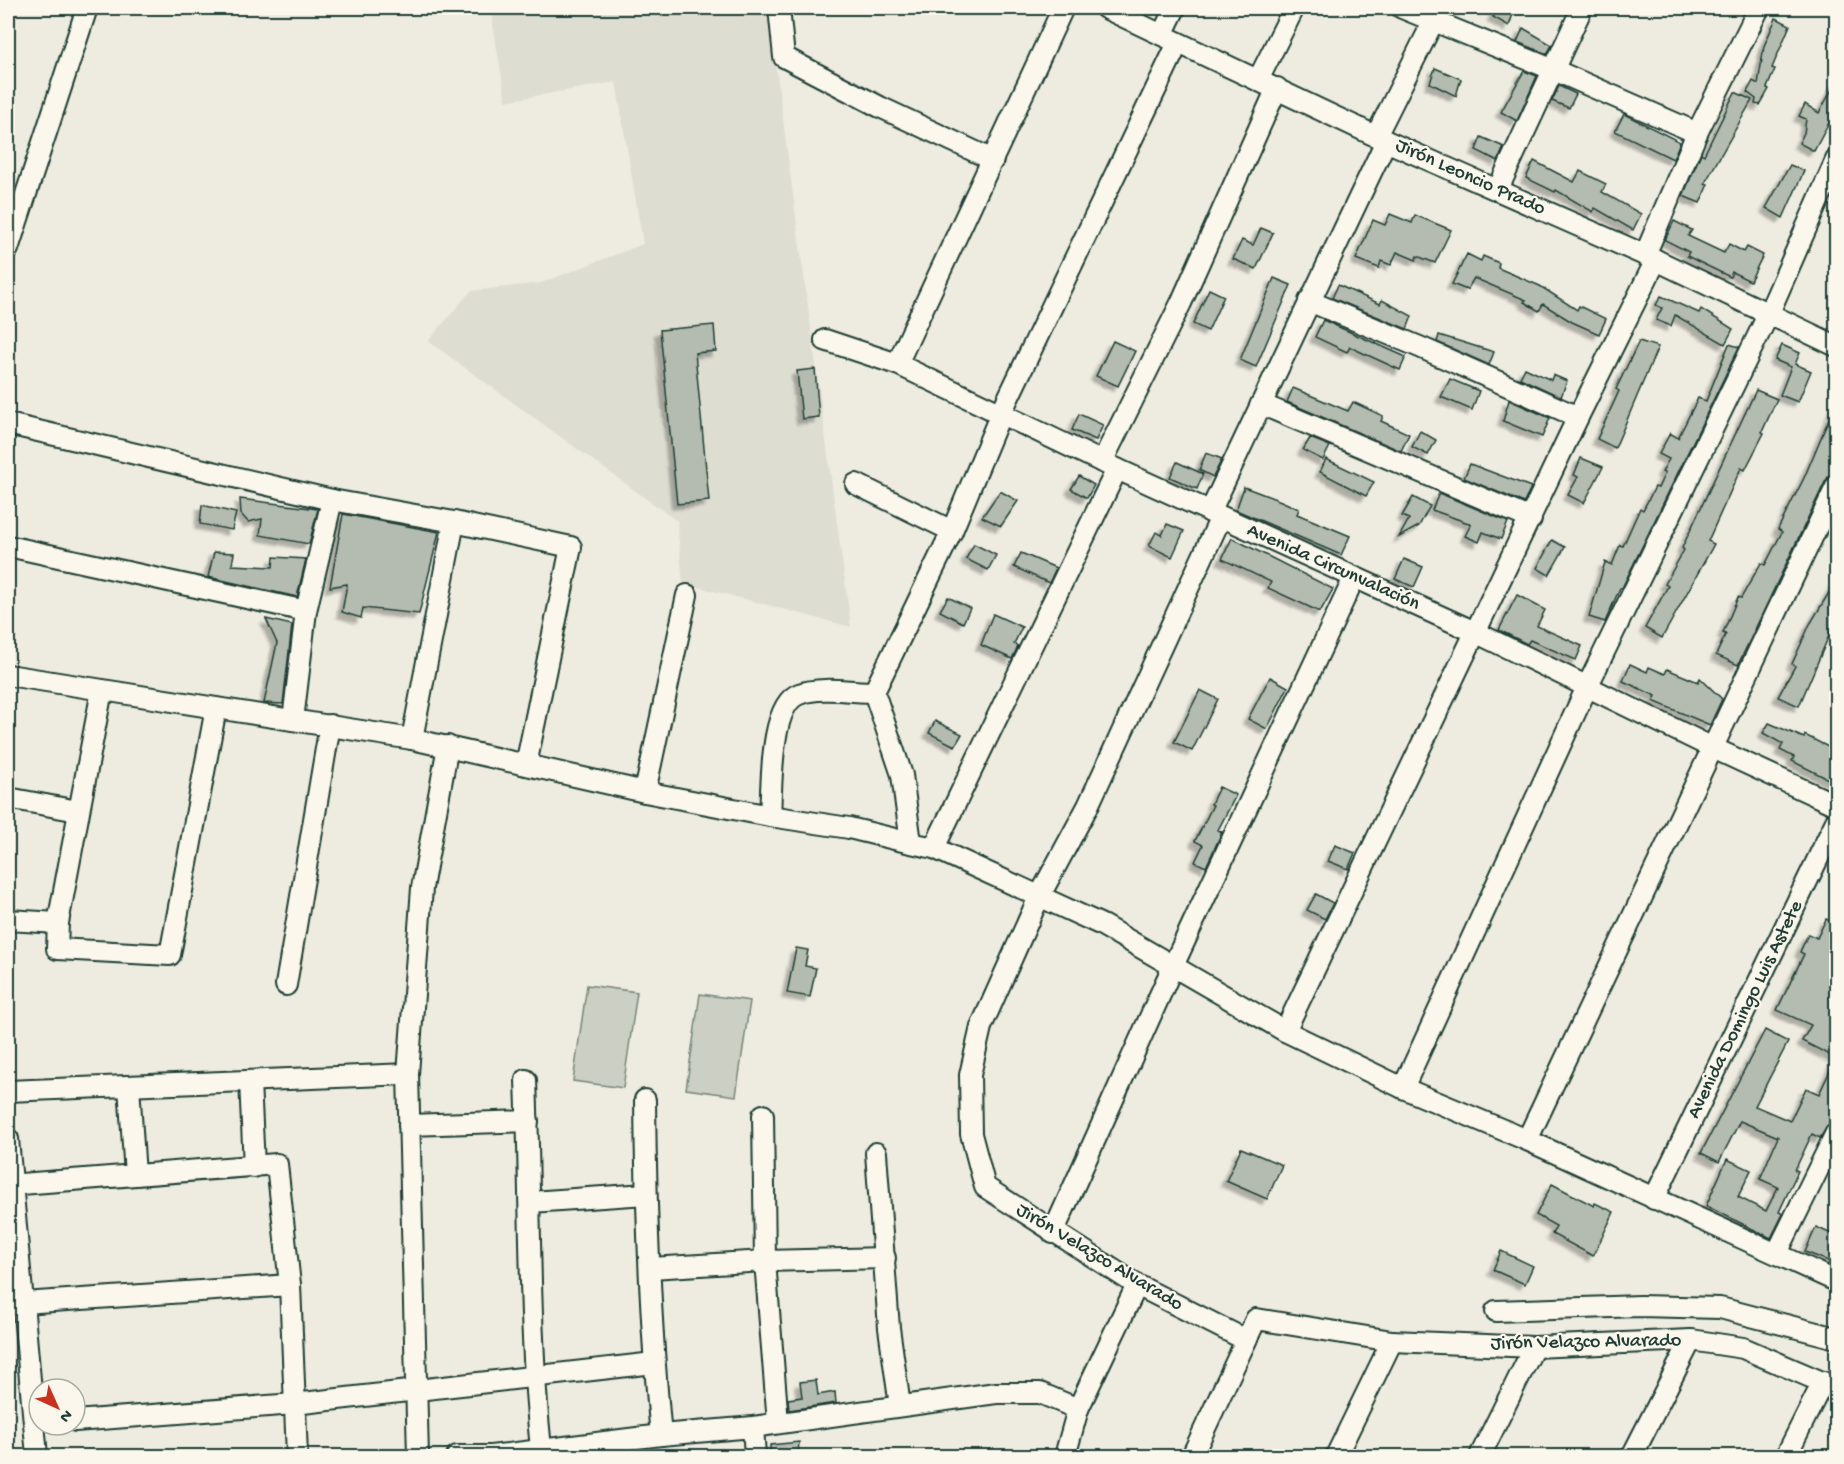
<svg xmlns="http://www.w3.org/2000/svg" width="1844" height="1464" viewBox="0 0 1844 1464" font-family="'Gochi Hand',sans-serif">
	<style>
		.built { fill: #ddddd2 }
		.green { fill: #cbcfc4; stroke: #75867c; stroke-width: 1.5 }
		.building { fill: #b4bbb0; stroke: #1f3d34; stroke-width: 1.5; filter: url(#shadow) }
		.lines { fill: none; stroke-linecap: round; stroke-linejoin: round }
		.minor-casing { stroke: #1f3d34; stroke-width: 24 }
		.minor { stroke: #fbf7ec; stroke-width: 20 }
		.labels { text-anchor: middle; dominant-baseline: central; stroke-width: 4.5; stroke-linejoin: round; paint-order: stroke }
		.street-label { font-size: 20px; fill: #1f3d34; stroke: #fbf7ec }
	</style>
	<defs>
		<filter id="shadow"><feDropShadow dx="-5" dy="5" stdDeviation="1.5" flood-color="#0004"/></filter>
	</defs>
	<rect width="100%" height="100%" fill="#eeece1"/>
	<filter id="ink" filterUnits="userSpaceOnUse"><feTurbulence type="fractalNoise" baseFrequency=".0167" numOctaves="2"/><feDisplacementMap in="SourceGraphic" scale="12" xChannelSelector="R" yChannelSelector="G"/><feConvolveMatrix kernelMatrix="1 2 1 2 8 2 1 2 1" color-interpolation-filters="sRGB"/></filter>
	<g filter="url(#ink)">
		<polygon class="built" points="490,8 768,8 851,627 683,583 677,521 428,341 471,291 541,283 643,244 616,82 506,101"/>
		<g class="green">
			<polygon points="587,985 637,992 623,1088 573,1081"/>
			<polygon points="700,994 750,1001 736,1096 686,1089"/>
		</g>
		<g class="building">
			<polygon points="1496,8 1514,11 1509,26 1493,17"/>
			<polygon points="1776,18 1790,25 1772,68 1775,69 1767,88 1769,89 1760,105 1755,104 1756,99 1747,92 1753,81 1758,84 1764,46"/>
			<polygon points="1523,28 1552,45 1547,54 1517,42"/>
			<polygon points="1435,68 1461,79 1456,96 1430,83"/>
			<polygon points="1524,71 1537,76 1517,121 1501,112"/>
			<polygon points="1836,82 1836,110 1814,151 1799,143 1804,133 1806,119 1799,116 1805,104 1819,113"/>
			<polygon points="1559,86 1576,94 1569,108 1552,101"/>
			<polygon points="1735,92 1752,100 1705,183 1708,184 1700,203 1683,196 1701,153 1704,155"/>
			<polygon points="1624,114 1680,142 1673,159 1615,131"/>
			<polygon points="1481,137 1504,147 1498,161 1476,150"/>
			<polygon points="1534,161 1574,182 1580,171 1606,184 1602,192 1641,214 1633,230 1595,208 1593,212 1556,190 1555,192 1526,178"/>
			<polygon points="1790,165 1804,171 1783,218 1766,208"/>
			<polygon points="1390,214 1412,223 1415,215 1451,230 1435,263 1417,256 1416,260 1397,252 1391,265 1381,261 1379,268 1356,259 1373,220 1385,225"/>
			<polygon points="1674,221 1692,230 1688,236 1724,253 1729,244 1744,252 1747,247 1763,255 1750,281 1732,272 1730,277 1699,262 1687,256 1689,252 1665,240"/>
			<polygon points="1261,228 1273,233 1256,269 1233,259 1242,240 1253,245"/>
			<polygon points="1467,254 1481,261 1483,256 1499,263 1498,268 1540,286 1577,310 1579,306 1606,319 1599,334 1572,322 1543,304 1539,311 1524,302 1526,300 1474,278 1467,290 1452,284"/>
			<polygon points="1274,278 1291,285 1256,367 1240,360"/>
			<polygon points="1338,285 1380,304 1382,300 1412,316 1407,329 1332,298"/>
			<polygon points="1209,289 1224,296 1208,331 1193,324"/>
			<polygon points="1661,296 1699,313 1701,309 1733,329 1725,344 1675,315 1671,326 1656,320 1662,308 1656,305"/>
			<polygon points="1323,320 1406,357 1400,370 1350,347 1347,352 1315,337"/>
			<polygon points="714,325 716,351 695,353 709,501 677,504 660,330"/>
			<polygon points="1439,335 1494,352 1489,365 1437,342"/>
			<polygon points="1113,341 1135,351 1118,386 1096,376"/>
			<polygon points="1639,341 1658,347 1615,448 1597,439 1619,391 1616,389"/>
			<polygon points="1729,344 1739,347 1622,588 1620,588 1605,622 1589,617 1605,562 1612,565 1620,545 1623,546 1640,508 1643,510 1655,487 1658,488 1665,473 1662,472 1669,459 1659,454 1670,433 1678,438 1698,398 1706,401"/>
			<polygon points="1782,345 1800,353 1795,364 1811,371 1798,402 1780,395 1791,367 1775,360"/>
			<polygon points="1525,368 1551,380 1553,375 1567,381 1561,397 1520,378"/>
			<polygon points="815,369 819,417 802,419 797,371"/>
			<polygon points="1450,379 1479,391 1472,410 1441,397"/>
			<polygon points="1293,388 1348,411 1353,402 1383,416 1381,421 1409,434 1401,451 1287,402"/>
			<polygon points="1756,390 1777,399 1762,432 1764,433 1745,470 1741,468 1708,541 1714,544 1662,638 1645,628 1668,586 1665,584 1684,550 1682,548"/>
			<polygon points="1509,400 1550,418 1542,437 1503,421"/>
			<polygon points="1836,402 1836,464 1825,482 1738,665 1716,655 1726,634 1723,633 1738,597 1741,598 1761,563 1765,565 1782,532 1778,529 1804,478"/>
			<polygon points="1079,414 1103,425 1096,440 1072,430"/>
			<polygon points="1420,431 1436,440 1428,455 1412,447"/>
			<polygon points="1310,438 1330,446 1323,460 1303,450"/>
			<polygon points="1206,453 1222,459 1213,477 1199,470"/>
			<polygon points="1581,458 1603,467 1584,503 1568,495 1578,477 1574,475"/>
			<polygon points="1326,459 1374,482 1366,496 1320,472"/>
			<polygon points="1177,462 1203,474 1197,489 1170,477"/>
			<polygon points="1470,464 1531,487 1524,503 1464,478"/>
			<polygon points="1079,476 1094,485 1087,498 1071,489"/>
			<polygon points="1244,487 1281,501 1299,509 1297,514 1350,536 1341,555 1236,510"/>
			<polygon points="1000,491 1018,501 1001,526 982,517"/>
			<polygon points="1439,493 1508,522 1501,539 1483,532 1479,542 1465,536 1471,524 1432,510"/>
			<polygon points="1413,497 1430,506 1419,526 1399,537 1409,519 1402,516"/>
			<polygon points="240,499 318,509 309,544 260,535 262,519 248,522 241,514"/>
			<polygon points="202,505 236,513 232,530 200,524"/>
			<polygon points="343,514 439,532 419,614 363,608 361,618 342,612 347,584 330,587"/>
			<polygon points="1167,524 1184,531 1172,557 1149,546 1156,532 1162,535"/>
			<polygon points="1232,538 1333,589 1320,612 1268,588 1271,582 1222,559"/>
			<polygon points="1552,540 1565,547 1549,575 1537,568"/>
			<polygon points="974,544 996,555 988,570 966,559"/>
			<polygon points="214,552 234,553 232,565 273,567 274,557 306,559 297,597 208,577"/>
			<polygon points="1021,553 1056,568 1049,583 1014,567"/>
			<polygon points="1404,559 1423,567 1414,587 1395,579"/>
			<polygon points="1836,581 1836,619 1799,706 1778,697 1795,666 1792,664 1810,624"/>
			<polygon points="1517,595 1545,610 1537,626 1582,646 1576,660 1530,640 1527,644 1499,630"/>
			<polygon points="948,597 970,608 963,623 940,611"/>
			<polygon points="993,614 1022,627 1014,644 1018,646 1012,659 981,645"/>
			<polygon points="266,619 292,625 283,704 264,703 277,643"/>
			<polygon points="1630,664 1647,672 1649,667 1665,674 1667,669 1698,682 1700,678 1722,699 1710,725 1653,701 1656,696 1623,681"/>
			<polygon points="1270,677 1288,687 1267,729 1248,719"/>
			<polygon points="1200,690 1218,699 1192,751 1174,742"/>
			<polygon points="935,721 962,734 955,746 929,733"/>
			<polygon points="1769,723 1804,738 1805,735 1836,751 1836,783 1792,761 1794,757 1780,750 1783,744 1763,733"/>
			<polygon points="1219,787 1236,795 1218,830 1222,832 1206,867 1195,862 1203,845 1195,841 1213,805 1211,804"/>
			<polygon points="1335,845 1355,853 1348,869 1328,861"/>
			<polygon points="1316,894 1333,903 1325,919 1307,910"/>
			<polygon points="1826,919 1836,924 1836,1113 1820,1138 1812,1134 1795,1170 1798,1171 1779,1212 1783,1214 1771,1238 1706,1206 1727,1159 1751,1170 1738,1197 1766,1211 1778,1187 1760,1179 1778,1137 1740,1121 1719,1162 1701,1153 1765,1030 1788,1042 1755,1106 1790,1121 1806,1088 1819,1094 1836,1058 1802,1041 1811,1025 1777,1010 1804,954 1800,952 1808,934 1817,938"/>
			<polygon points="796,948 808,950 805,966 816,968 810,997 787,993"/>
			<polygon points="1241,1148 1282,1165 1267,1199 1226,1181"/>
			<polygon points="1552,1184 1594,1206 1595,1203 1614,1212 1593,1256 1552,1234 1556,1226 1536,1215"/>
			<polygon points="1816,1227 1836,1236 1836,1264 1805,1252"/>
			<polygon points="1501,1251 1533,1266 1525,1284 1493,1270"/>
			<polygon points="816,1380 818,1395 835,1392 836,1403 789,1410 788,1399 802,1397 800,1382"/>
			<polygon points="799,1442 798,1456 770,1456 770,1445"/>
		</g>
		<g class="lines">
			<defs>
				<g id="minor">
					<polyline points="779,8 784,57 880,107 993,160"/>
					<polyline points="1105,8 1386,141 1656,260 1836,346"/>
					<polyline points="1402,8 1554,70 1697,133"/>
					<polyline points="1162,35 1175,8"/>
					<polyline points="1178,43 1001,413 952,531 874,692 902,775 911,843 934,848 1102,925 1285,1031 1403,1088 1527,1140 1836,1281"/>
					<polyline points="1258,80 1294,8"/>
					<polyline points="1376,136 1440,8"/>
					<polyline points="1498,189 1582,8"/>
					<polyline points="8,249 87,8"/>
					<polyline points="1645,255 1697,133 1759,8"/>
					<polyline points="1309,301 1422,348 1578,417"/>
					<polyline points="825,340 897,364 1117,469 1475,632 1713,748 1836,805"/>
					<polyline points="897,364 1063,8"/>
					<polyline points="1261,404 1531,519"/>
					<polyline points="8,424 332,500 454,522 571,547 526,765"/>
					<polyline points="1102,462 1181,303 1277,88"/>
					<polyline points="856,484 952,531"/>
					<polyline points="1210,512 1386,141"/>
					<polyline points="1221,517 1088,806 1039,897 981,1027 970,1075 971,1134 985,1187 1137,1285 1246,1340"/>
					<polyline points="8,546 306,611"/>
					<polyline points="8,675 412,739 645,792 770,816 849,828 911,843"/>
					<polyline points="102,690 58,923 57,949 170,955 216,708"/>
					<polyline points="293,720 306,611 332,500"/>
					<polyline points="412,739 454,522"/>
					<polyline points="645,792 687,595"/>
					<polyline points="8,798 78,811"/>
					<path d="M 770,816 C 772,789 769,705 799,694 C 821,686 852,692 874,692"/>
					<polyline points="934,848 1117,469"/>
					<polyline points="8,920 58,923"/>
					<polyline points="286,985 330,725"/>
					<polyline points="1285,1031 1578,417 1656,260"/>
					<path d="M 526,1080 C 531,1203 528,1326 541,1449"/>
					<polyline points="250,1081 254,1167"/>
					<polyline points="129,1086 135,1175"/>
					<polyline points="1403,1088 1587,687 1768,315 1836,160"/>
					<polyline points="8,1091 408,1074"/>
					<path d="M 645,1100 C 646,1211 650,1324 661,1435"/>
					<polyline points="763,1115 765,1261 778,1423"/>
					<polyline points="409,1125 528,1121"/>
					<polyline points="8,1139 37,1456"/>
					<polyline points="1527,1140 1836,487"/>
					<polyline points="876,1153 889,1328 900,1406"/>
					<polyline points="8,1185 277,1164 290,1285 297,1456"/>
					<polyline points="1654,1199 1836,821"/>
					<polyline points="531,1202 646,1194"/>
					<polyline points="1053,1233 1173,966 1354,578"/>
					<polyline points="1777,1253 1836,1133"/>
					<polyline points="651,1268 765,1261 885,1258"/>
					<polyline points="23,1303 290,1285"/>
					<polyline points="1496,1311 1640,1306 1720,1308 1836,1338"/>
					<polyline points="75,1421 294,1404 654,1363"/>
					<polyline points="753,1427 755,1456"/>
					<polyline points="418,1456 408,1074 422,888 448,746"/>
					<polyline points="457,1456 491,1456 661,1435 753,1427 996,1393 1040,1393 1078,1409"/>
					<polyline points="1065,1456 1078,1409 1137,1285"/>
					<polyline points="1192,1456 1256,1319 1392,1341 1534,1347 1691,1340 1743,1348 1836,1388"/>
					<polyline points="1336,1456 1392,1341"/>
					<polyline points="1480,1456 1534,1347"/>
					<polyline points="1632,1456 1691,1340"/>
					<polyline points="1786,1456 1823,1382"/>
				</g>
			</defs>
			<use href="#minor" class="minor-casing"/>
			<use href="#minor" class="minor"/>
		</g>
	</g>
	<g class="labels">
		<g class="street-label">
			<text transform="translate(1470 178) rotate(24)">Jirón Leoncio Prado</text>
			<text transform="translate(1333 568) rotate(24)">Avenida Circunvalación</text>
			<text transform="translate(1746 1010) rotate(-64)">Avenida Domingo Luis Astete</text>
			<text transform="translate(1099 1258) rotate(31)">Jirón Velazco Alvarado</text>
			<text transform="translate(1586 1343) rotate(-1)">Jirón Velazco Alvarado</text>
		</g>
	</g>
	<rect width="1844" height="1464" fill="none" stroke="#fbf7ec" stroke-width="30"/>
	<rect x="15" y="15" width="1814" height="1434" fill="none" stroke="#1f3d34" stroke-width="2" filter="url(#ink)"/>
	<g transform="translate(57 1407) rotate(135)"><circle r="28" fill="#fbf7ec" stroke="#a3ada2" stroke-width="1.5"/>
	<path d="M0-4.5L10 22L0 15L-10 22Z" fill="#c8321e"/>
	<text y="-9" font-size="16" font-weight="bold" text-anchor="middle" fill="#1f3d34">N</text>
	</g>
</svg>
